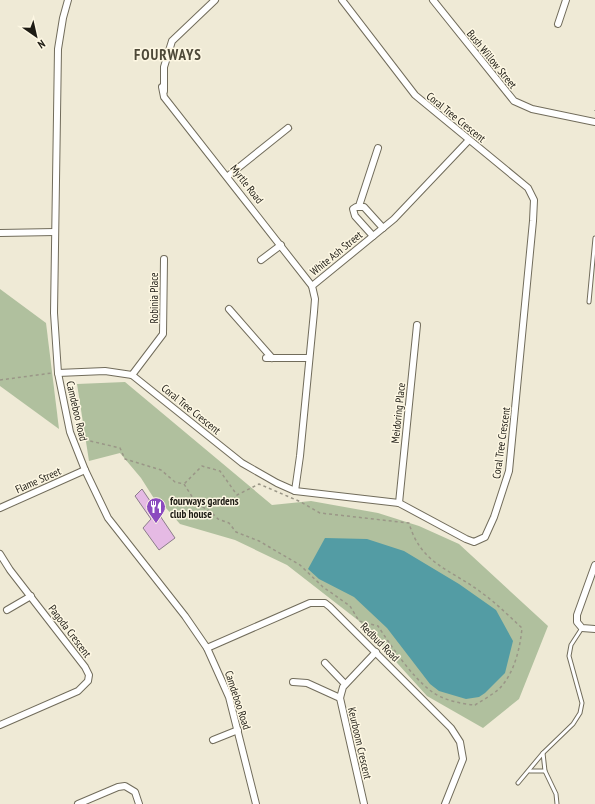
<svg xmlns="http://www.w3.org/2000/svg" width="595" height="804" viewBox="0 0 595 804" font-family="'PT Sans Narrow',sans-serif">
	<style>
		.green { fill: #b0c09e }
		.water { fill: #539ca4 }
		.building { fill: #e5bae4; stroke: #8b7d8a }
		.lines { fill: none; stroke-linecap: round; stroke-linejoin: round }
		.service-casing { stroke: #716c5b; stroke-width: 5 }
		.minor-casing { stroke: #716c5b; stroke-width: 8 }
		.path { stroke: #9a9687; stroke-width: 1.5; stroke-dasharray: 3 3; stroke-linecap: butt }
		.service { stroke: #fff; stroke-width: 3 }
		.minor { stroke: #fff; stroke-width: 6 }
		.labels { text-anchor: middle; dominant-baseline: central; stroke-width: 3; stroke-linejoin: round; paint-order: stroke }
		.street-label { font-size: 11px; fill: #1d1b14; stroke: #fdf7e3 }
		.poi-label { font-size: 11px; font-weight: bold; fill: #1d1b14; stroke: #fdf7e3; text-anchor: start }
		.district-label { font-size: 15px; font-weight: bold; letter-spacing: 1px; fill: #4e4939; stroke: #fdf7e3 }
	</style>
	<rect width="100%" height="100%" fill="#efead6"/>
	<g class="green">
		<polygon points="0,289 46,323 59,429 0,386"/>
		<polygon points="125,382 272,505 311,501 378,513 419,526 459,544 548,626 519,699 483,728 427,696 359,621 287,565 235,540 180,524 166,508 162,511 141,478 120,453 89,461 77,384"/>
	</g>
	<polygon class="water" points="325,538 367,539 404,551 459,584 496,610 513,641 505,673 485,693 479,697 466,699 439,691 430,684 387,628 354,597 319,579 308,569"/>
	<polygon class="building" points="142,489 175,538 159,550 143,528 151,519 135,496"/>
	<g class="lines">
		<defs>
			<g id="service">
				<polyline points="589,302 595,238"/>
				<polyline points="543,753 545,771 556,794 557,804"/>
				<polyline points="530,771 545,771"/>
				<polyline points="518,783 543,753 573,724 580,713 582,703 569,656 571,645 582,628"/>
			</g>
			<g id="minor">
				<polyline points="68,0 63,18 58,49 54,313 58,373 70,432 85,470 108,518 185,616 207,648 229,697 256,804"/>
				<polyline points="433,0 514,101 532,109 595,122"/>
				<polyline points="558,24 566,0"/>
				<polyline points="164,91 164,67 172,41 215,0"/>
				<polyline points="164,97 162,87 164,97 312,286"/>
				<polyline points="228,176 288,128"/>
				<polyline points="359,206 378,148"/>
				<polyline points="0,233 55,232"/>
				<polyline points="373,236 355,216 353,209 356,207 364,207 383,228"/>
				<polyline points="261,260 281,245"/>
				<polyline points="229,309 272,358"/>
				<polyline points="266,358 309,358"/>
				<polyline points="58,373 105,371 132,375 242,463 277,483 295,491 399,503 466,539 474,542 485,537 494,517 509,471 533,221 534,200 528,188 415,95 342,0"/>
				<polyline points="132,375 163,334 164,259"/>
				<polyline points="295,491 300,456 314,312 315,299 312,286 394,219 469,140"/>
				<polyline points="399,503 417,325"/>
				<polyline points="0,508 85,470"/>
				<polyline points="0,554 10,570 85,667 89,675 88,681 78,691 0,725"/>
				<polyline points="595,565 577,615 577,622 582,628 595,629"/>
				<polyline points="7,610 31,596"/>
				<polyline points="207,648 310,603 325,603 330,607 451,728 460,742 463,759 445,804"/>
				<polyline points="325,663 345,684"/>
				<polyline points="293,682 307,683 340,698"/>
				<polyline points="213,740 238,730"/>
				<polyline points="78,804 118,787 125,786 135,792 139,804"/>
				<polyline points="364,804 340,698 343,687 376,652"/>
			</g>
		</defs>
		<use href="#service" class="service-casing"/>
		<use href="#minor" class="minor-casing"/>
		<g class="path">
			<polyline points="595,111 595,110"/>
			<polyline points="0,380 52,373"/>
			<path d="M 79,437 L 86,440 L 120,448 L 125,459 L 161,470 L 175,482 L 184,484 L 196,503 L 211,512 L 218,519 L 229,523 L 236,532 L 259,541 L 300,565 L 323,587 L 350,606 L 359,621 L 378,626 C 391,646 412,677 431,691 C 442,700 462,704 475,705 C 483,700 492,695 499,689 C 514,674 520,649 522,628 C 509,616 496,603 482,593 C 451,569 421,565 409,523 L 320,513 L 301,502 L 259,484 L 237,495 L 220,471 L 202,466 L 184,484"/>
		</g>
		<use href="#service" class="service"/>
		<use href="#minor" class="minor"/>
	</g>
	<defs>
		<symbol id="restaurant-pin" viewBox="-11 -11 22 30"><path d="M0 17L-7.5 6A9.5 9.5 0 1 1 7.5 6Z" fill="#8b4abf" stroke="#fdf7e3"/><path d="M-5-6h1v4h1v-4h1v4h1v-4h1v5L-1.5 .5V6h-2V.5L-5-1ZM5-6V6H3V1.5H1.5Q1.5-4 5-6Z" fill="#fff"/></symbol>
	</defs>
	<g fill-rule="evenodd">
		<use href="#restaurant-pin" x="145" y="496" width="22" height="30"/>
	</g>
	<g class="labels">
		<g class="street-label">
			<text transform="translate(492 59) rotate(51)">Bush Willow Street</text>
			<text transform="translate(456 117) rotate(39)">Coral Tree Crescent</text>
			<text transform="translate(247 184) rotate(52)">Myrtle Road</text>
			<text transform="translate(336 253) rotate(-39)">White Ash Street</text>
			<text transform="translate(154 298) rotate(-90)">Robinia Place</text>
			<text transform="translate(191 409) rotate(39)">Coral Tree Crescent</text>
			<text transform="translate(77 411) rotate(77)">Camdeboo Road</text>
			<text transform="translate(398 413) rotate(-84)">Meidoring Place</text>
			<text transform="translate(501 443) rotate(-82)">Coral Tree Crescent</text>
			<text transform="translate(38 480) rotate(-24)">Flame Street</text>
			<text transform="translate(70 631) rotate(53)">Pagoda Crescent</text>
			<text transform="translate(380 642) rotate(45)">Redbud Road</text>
			<text transform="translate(238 700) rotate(72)">Camdeboo Road</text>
			<text transform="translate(360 743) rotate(77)">Keurboom Crescent</text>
		</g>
		<g class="poi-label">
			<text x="170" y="501">fourways gardens<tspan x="170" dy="13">club house</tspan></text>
		</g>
		<g class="district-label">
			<text x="168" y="54">FOURWAYS</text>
		</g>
	</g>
	<g transform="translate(36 36) rotate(146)" stroke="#fdf7e3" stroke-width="3" paint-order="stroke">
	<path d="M0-3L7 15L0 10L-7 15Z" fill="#1d1b14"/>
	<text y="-6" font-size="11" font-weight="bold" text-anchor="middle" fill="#1d1b14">N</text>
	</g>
</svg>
